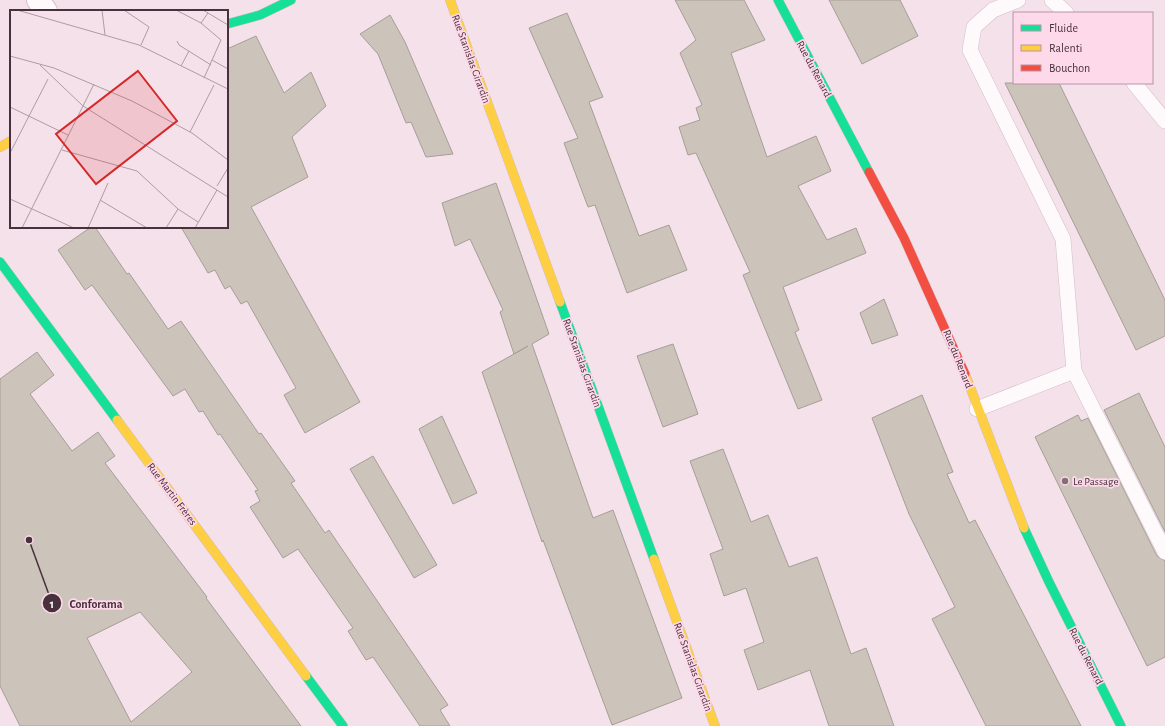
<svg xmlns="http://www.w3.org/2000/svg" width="1165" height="726" viewBox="0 0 1165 726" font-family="'Alegreya Sans',sans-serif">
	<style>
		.building { fill: #ccc3bb; stroke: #a79e98; fill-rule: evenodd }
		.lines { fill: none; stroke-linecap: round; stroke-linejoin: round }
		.lane-casing { stroke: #d2bec7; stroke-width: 16 }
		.street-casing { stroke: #d2bec7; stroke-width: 24 }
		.fast-casing { stroke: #d2bec7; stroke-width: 10 }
		.slow-casing { stroke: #d2bec7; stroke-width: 10 }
		.jam-casing { stroke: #d2bec7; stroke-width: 10 }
		.lane { stroke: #fefafc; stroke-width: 15 }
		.street { stroke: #fefafc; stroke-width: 22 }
		.fast { stroke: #16e098; stroke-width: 9 }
		.slow { stroke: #ffcf43; stroke-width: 9 }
		.jam { stroke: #f24e42; stroke-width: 9 }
		.poi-dot { fill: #856f79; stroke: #fdd9e9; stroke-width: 1.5 }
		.labels { text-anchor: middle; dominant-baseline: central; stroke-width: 3.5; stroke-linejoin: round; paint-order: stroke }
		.street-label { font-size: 11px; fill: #48313c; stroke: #fdd9e9 }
		.poi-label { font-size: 11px; fill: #48313c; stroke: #fdd9e9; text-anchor: start }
		.inset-road { fill: none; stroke: #b09ba4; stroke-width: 1 }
		.view { fill: #d62828; fill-opacity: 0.15; stroke: #d62828; stroke-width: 2 }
		.inset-edge { fill: none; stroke: #48313c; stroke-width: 2 }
		.leader { fill: none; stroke: #48313c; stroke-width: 1.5 }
		.callout-dot { fill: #48313c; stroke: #fdd9e9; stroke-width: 1.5 }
		.mark-label { font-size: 12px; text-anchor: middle; font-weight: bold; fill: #fff }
		.callout-label { font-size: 12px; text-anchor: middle; font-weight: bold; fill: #48313c; stroke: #fdd9e9; stroke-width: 3.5; stroke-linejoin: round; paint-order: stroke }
	</style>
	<rect width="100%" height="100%" fill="#f5e1ea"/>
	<g class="building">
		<polygon points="675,0 744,0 765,40 731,53 767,157 816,136 831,171 798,186 827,240 856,228 866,253 783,287 799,330 795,332 822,400 798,409 743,275 750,272 696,153 688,155 679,127 700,120 696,108 702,105 680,53 696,40"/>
		<polygon points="829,0 900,0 918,36 862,64"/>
		<polygon points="567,13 603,97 589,102 639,236 669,225 687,270 627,293 595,205 588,207 564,143 578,138 529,28"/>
		<polygon points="390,15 405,42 453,154 426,157 411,122 406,123 378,54 360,34"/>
		<polygon points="256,36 284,93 311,72 326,106 292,137 308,177 251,207 360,402 305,433 284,395 296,388 247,301 241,304 230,286 225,289 215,270 208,273 181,227 227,227 227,49"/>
		<polygon points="1005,83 1059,83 1165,300 1165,336 1136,350"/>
		<polygon points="496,183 549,334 532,344 593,518 613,510 682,698 612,725 543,540 542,542 482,372 528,346 514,354 500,312 503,310 470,239 455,246 442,203"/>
		<polygon points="91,227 95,227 127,274 129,273 168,329 181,321 259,434 261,433 295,481 291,483 325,533 329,530 448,705 440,710 450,726 420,726 373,657 366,660 348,631 353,628 298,549 283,558 250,507 260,501 255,491 258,490 220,434 218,435 203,411 199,412 185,389 173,396 92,285 85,290 58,250"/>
		<polygon points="884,299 898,335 872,344 860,313"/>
		<polygon points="673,344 698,414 663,427 637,356"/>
		<path d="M 37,352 L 54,375 L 30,394 L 72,451 L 98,432 L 115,456 L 105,463 L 207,597 L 206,598 L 301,726 L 20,726 L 0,686 L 0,379 ZM 140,612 L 192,672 L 131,722 L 87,638 Z"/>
		<polygon points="1139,393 1165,447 1165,532 1104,410"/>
		<polygon points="922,395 953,472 947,474 969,523 975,520 1081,726 986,726 932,619 955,607 909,514 872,418"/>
		<polygon points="1078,415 1081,421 1088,418 1157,556 1165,561 1165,657 1147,666 1035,437"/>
		<polygon points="442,416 477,493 453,504 419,429"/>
		<polygon points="723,449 751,522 768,515 789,567 817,557 851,654 866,648 894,726 829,726 810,670 758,690 744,650 764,642 746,588 724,596 710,554 723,549 690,461"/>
		<polygon points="373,456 437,565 414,578 350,469"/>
	</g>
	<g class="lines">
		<defs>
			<g id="lane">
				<polyline points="1052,0 1066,13"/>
				<polyline points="1134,83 1165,121"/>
				<polyline points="1074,371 1165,552"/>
				<polyline points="977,409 1074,371 1063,239 970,50 974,27 993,10 1018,0"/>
			</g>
			<polyline id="street" points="38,0 46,11"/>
			<g id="fast">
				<polyline points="778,0 869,172"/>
				<polyline points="227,24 260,15 291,0"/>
				<polyline points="0,262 117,420"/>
				<polyline points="560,302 654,559"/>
				<polyline points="1024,528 1049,582 1121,726"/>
				<polyline points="306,676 343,726"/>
			</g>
			<g id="slow">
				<polyline points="450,0 560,302"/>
				<polyline points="0,147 11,141"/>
				<polyline points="965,374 1024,528"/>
				<polyline points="117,420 306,676"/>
				<polyline points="654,559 715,726"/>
			</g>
			<polyline id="jam" points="869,172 904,238 965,374"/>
		</defs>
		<use href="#lane" class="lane-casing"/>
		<use href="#street" class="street-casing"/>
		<use href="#fast" class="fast-casing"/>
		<use href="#slow" class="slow-casing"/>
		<use href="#jam" class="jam-casing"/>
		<use href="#lane" class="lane"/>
		<use href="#street" class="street"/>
		<use href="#fast" class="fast"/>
		<use href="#slow" class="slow"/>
		<use href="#jam" class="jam"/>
	</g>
	<circle class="poi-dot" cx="1065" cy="481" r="4"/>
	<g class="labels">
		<g class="street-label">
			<text transform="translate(471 59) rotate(70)">Rue Stanislas Girardin</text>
			<text transform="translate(814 69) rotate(62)">Rue du Renard</text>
			<text transform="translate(958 359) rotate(68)">Rue du Renard</text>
			<text transform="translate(582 363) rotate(70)">Rue Stanislas Girardin</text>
			<text transform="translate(172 494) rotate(53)">Rue Martin Frères</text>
			<text transform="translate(1086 656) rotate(63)">Rue du Renard</text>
			<text transform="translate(693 667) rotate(70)">Rue Stanislas Girardin</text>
		</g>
		<g class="poi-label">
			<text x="1073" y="481">Le Passage</text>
		</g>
	</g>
	<g transform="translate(10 10)">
		<rect width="218" height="218" fill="#f5e1ea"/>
		<path class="inset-road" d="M 7,0 L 129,35 L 218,79M 92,0 L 95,25M 114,0 L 139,17 L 131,35M 166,0 L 191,13M 193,0 L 218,15M 167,31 L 169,35 L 201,55M 0,46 L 44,58 L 122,91 L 182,123 L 218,150M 202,50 L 218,59M 30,55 L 73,96 L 218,187M 171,56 L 179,41M 194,68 L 211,30 L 191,13 L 198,3M 0,97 L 58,125M 180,122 L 204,75M 52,140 L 127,161 L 168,199 L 188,212M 0,143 L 38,69M 207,176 L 218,158M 0,189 L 64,218M 90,190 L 137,218M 12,218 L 84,74M 78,218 L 98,173M 156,218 L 168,199M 185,218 L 207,180"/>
		<path class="view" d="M 128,61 L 167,111 L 86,174 L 46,124 Z"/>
		<rect width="218" height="218" class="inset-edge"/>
	</g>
	<path class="leader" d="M29 540L52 603"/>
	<g class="callout-dot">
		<circle cx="29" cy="540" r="4"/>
		<circle cx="52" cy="603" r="10"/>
	</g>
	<g class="mark-label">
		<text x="52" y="608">1</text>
	</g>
	<g class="callout-label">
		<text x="96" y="608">Conforama</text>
	</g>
	<rect x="1013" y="12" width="140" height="72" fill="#fdd9e9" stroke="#b596a4"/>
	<rect x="1021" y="25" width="20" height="6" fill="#16e098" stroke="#b596a4"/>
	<text x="1049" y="32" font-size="12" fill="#48313c">Fluide</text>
	<rect x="1021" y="45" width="20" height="6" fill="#ffcf43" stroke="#b596a4"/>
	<text x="1049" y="52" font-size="12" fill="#48313c">Ralenti</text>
	<rect x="1021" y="65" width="20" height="6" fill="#f24e42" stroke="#b596a4"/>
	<text x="1049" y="72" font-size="12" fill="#48313c">Bouchon</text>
</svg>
